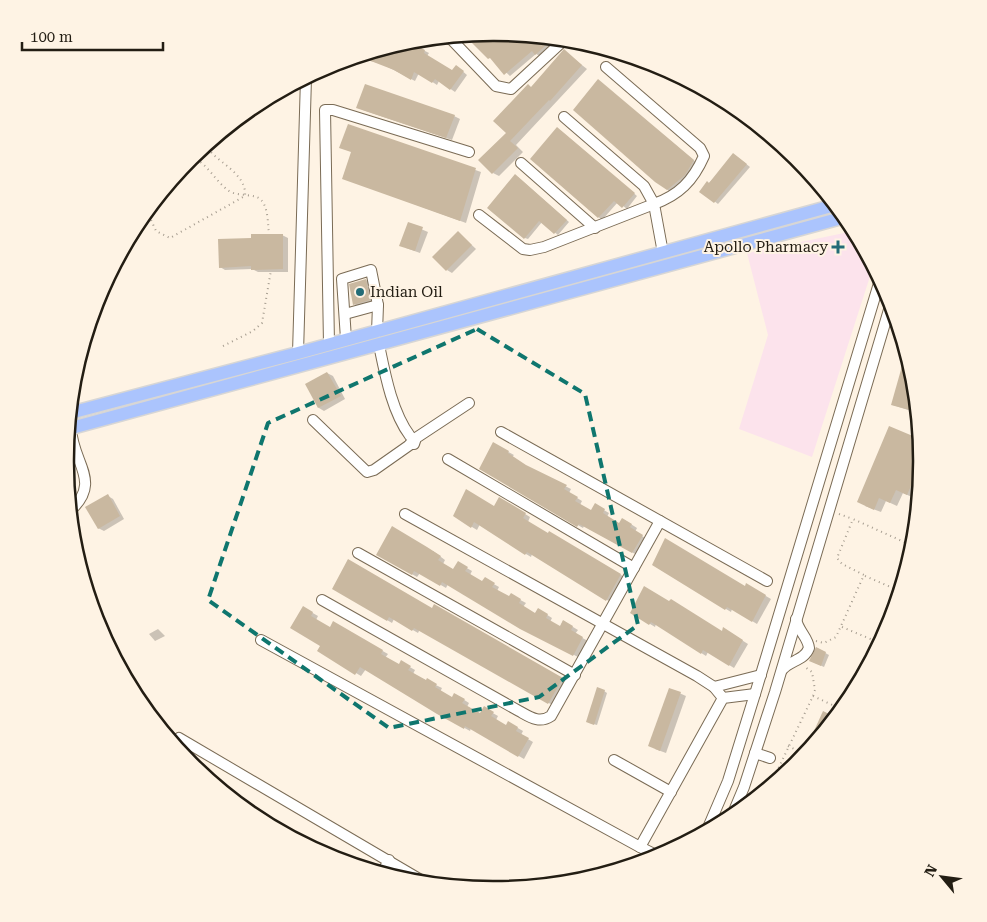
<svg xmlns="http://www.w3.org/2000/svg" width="987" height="922" viewBox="0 0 987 922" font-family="'Roboto Serif',serif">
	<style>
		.commercial { fill: #fce3ec }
		.shadow { fill: #0003 }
		.building { fill: #c9b8a0 }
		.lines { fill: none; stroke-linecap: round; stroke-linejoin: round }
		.minor-casing { stroke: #7a6b55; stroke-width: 12 }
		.major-casing { stroke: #d7d6d5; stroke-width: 15 }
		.path { stroke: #a69d90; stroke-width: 2; stroke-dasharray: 1 4; stroke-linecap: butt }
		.minor { stroke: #fff; stroke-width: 10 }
		.major { stroke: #abc4fd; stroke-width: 12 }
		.marked { fill: none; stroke: #0f766e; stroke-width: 4; stroke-dasharray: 10 6; stroke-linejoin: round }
		.poi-dot { fill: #236c77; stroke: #fef3e4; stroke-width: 2 }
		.labels { text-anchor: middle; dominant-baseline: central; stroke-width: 4; stroke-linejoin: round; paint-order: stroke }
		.poi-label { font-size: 15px; fill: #231d13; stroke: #fef3e4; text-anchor: end }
		.rim { fill: none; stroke: #231d13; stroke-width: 2.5 }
	</style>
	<rect width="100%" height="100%" fill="#fef3e4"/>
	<polygon class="commercial" points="854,231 873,267 812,457 739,429 768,335 747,253"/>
	<g class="shadow">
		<polygon points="494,33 560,39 540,56 536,54 510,76 466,35"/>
		<polygon points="395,45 406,49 425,51 429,53 427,56 452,72 460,69 467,75 455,92 439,81 437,85 419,73 415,81 382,64 355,57"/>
		<polygon points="564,51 587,69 516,145 523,152 499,176 493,173 507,133 532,88"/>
		<polygon points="601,83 697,163 688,177 670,192 574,110"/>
		<polygon points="363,110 454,116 460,119 452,140"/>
		<polygon points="348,125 481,172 466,223 343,178 352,152"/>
		<polygon points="561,131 637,196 627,209 618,202 602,220 531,159"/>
		<polygon points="736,156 750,167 718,204 701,191"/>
		<polygon points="518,177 569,222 558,235 542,222 528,239 525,238"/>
		<polygon points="409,224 428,232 420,253 406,248"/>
		<polygon points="459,233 476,249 452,273 447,270"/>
		<polygon points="282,235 288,238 288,272 258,272 252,269 225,270 220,267 252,239"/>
		<polygon points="366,280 371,283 375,303 360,307 354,304"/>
		<polygon points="907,355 914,378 917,413 893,405"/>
		<polygon points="327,373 333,376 345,399 324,411 319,408 307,385"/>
		<polygon points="920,441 922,461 920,485 914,498 903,493 897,506 886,501 881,512 865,506"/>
		<polygon points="493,444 514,455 512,457 529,468 571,489 569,493 582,501 580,505 591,512 595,505 609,513 607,517 620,524 623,519 637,528 635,532 647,539 637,555 584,526 583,528 480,469"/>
		<polygon points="108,496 113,499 124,519 104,531 98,528"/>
		<polygon points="499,498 530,517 528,522 548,534 549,532 626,578 612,603 532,554 531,557 526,554 480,524 477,530 454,516 495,508"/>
		<polygon points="433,551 445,560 443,564 454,570 458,563 472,571 470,575 483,583 485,579 499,587 497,591 510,598 511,595 526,603 523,607 535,614 538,609 552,618 550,622 560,627 563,621 578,630 575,634 588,641 578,657 521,628 448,584 446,588 420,573 417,577 378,555"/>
		<polygon points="653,565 745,588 747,585 771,599 757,624 732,609 731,612"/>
		<polygon points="334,588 432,610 434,606 568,682 554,706 420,629 418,633 394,619 392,623"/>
		<polygon points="304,608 318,616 316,620 330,628 333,623 388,654 385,658 399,666 401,662 415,670 413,674 442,688 440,692 452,699 455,694 469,703 467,707 480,715 484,708 498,716 496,720 507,727 509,723 523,731 521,735 533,742 524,759 471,728 470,731 443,716 366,669 361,676 319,651 321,645"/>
		<polygon points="632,613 722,632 724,629 748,644 734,668 708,652 706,656 656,624 655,627"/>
		<polygon points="158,629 165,636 155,641 149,634"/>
		<polygon points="816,648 829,655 824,667 813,662"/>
		<polygon points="670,689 686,696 666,753 655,749"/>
		<polygon points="604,691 607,693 597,725 590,723"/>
		<polygon points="234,800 334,858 255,817"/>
	</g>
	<g class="building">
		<polygon points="494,32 525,36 554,38 535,55 532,51 504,75 490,58 488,59 464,35"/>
		<polygon points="408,41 425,50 424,53 452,70 456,65 464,71 450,90 435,79 432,83 414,72 411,80 394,70 358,56 397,45 405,48"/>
		<polygon points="564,49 582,65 550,101 549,100 510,141 518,148 492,174 478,160 506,133 493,121 528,84 531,87"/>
		<polygon points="598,79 694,160 685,175 667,190 655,182 573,110"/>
		<polygon points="365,84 455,115 446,138 356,108"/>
		<polygon points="348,124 476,168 460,221 342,179 351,152 339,148"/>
		<polygon points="557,127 635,193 622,208 614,201 598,218 530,159"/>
		<polygon points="733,153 747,164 714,203 699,192 707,181 709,183"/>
		<polygon points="515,174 567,220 554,234 539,221 524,239 487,208"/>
		<polygon points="408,222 423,227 415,251 399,246"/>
		<polygon points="458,231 472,245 446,271 432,257"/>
		<polygon points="251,234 283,234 283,269 251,270 251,266 219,268 218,239 251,238"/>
		<polygon points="366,279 370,300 353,305 349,284"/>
		<polygon points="906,352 914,378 917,412 891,405"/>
		<polygon points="327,372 341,396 318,408 305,384"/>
		<polygon points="889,426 920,439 922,460 907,495 896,490 890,503 879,498 874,510 857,502"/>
		<polygon points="493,442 509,451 508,453 526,465 567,485 564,489 578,497 575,501 591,510 595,503 605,509 603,513 619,523 622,518 632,524 630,527 643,535 632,553 579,524 577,527 479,469"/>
		<polygon points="466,489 494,506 499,497 526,513 523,518 548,533 549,531 621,574 606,601 527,552 525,555 474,522 471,528 453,516"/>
		<polygon points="108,494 120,516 98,529 85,507"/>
		<polygon points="392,526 427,547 441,556 438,560 453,569 458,561 468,567 465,571 482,581 485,577 495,583 492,587 509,596 511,593 521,599 519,603 535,613 538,608 548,614 546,618 560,626 563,620 573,626 571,630 583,637 573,656 520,629 442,582 440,586 414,571 412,575 376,555"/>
		<polygon points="665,538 745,586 746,583 766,595 752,622 727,607 725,610 652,565"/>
		<polygon points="348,559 432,608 434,604 563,678 548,704 414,628 412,631 389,617 387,621 332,589"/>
		<polygon points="644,586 669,601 671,599 722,631 723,627 743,640 729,666 703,650 701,654 651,622 649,625 630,613"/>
		<polygon points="303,606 313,612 311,616 330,627 333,621 383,650 381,654 399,664 401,660 411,666 408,670 426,680 427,678 437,684 435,687 452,697 454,693 465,699 462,703 480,713 484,706 494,712 491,716 506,725 508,721 518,727 516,731 529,738 518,757 465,726 464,729 437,714 360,667 355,675 317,651 320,646 290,628"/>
		<polygon points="816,647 826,652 821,666 809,661"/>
		<polygon points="597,687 605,690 594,725 586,722"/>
		<polygon points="669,688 681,692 660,751 648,746"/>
		<polygon points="823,711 835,717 821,734 814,731"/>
	</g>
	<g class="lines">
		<defs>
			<g id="minor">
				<polyline points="444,37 452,40 496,86 511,89 564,40"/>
				<path d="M 606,67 L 700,148 L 704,156 C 693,181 679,195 654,204 L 663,253"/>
				<polyline points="521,163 595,228"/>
				<polyline points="479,215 523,249 530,250 544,247 654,204 644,186 564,117"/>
				<polyline points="345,314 378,305"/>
				<polyline points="346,339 342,279 371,270 378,305 377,332"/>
				<polyline points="329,344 325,110 333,110 469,152"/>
				<path d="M 379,345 C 385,374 392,412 410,436"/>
				<polyline points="298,353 306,78"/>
				<polyline points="313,420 367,472 374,470 411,444"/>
				<polyline points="501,432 767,581"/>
				<polyline points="410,444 414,444 416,438 469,403"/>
				<polyline points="448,459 634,568"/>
				<path d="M 70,511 C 103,481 72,463 71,428"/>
				<polyline points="405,514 697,676 714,687 723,698"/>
				<polyline points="358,553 575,675"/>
				<path d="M 322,600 L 519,711 C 530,717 539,724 551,716 L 660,521"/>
				<polyline points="261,640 640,847 723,698 755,694"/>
				<path d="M 782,670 C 790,660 804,661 809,648 C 808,637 798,631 796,619"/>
				<polyline points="714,687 761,675"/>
				<polyline points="174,743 179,738 426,883"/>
				<polyline points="755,753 770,758"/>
				<polyline points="614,760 671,792"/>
				<polyline points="731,818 744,787 775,692 891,303"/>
				<polyline points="707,830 728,781 755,694 880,280"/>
				<polyline points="640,847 658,856"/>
				<polyline points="382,873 389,860"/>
			</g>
			<g id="major">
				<polyline points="70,413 298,353 835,205"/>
				<polyline points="68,429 845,217"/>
			</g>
		</defs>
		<use href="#minor" class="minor-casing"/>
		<use href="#major" class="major-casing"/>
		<g class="path">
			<path d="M 192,157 C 208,164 215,181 229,191 C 239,197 255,193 261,200 C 268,206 268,225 269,234"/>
			<polyline points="200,160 208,150"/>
			<path d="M 147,211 L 156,231 L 170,238 L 245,196 C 247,173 217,163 206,146"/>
			<polyline points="223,346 253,331 262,323 271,270"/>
			<polyline points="839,514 853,519"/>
			<polyline points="865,576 900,591"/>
			<polyline points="842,627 880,643"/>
			<polyline points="816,641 824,643 836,637 864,575 842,564 837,558 853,519 913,546"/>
			<polyline points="813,696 841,709"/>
			<polyline points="788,746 805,754"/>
			<polyline points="770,786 813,696 815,690 812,672 805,667"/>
		</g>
		<use href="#minor" class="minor"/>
		<use href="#major" class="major"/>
	</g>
	<path class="marked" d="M 477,329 L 585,394 L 638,625 L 539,697 L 389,728 L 208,600 L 268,423 Z"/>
	<g class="poi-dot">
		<path d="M835.5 239.5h5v5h5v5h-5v5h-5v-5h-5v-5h5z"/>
		<circle cx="360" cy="292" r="5"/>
	</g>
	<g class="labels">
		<g class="poi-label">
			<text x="828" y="247">Apollo Pharmacy</text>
			<text x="370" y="292" text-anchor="start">Indian Oil</text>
		</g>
	</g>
	<path d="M0 0H987V922H0ZM493 41H494A419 419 0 0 1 913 460V462A419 419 0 0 1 494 881H493A419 419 0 0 1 74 462V460A419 419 0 0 1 493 41Z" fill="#fef3e4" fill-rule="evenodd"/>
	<path class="rim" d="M493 41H494A419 419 0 0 1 913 460V462A419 419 0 0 1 494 881H493A419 419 0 0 1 74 462V460A419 419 0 0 1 493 41Z"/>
	<g transform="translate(942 877) rotate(299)" stroke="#fef3e4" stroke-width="4" paint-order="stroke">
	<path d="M0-4L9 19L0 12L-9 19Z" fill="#231d13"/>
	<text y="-8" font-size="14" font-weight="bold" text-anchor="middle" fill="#231d13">N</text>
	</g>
	<path d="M22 42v8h141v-8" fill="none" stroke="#231d13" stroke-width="2.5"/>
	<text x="30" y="42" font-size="15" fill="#231d13" stroke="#fef3e4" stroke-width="4" paint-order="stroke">100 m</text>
</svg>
